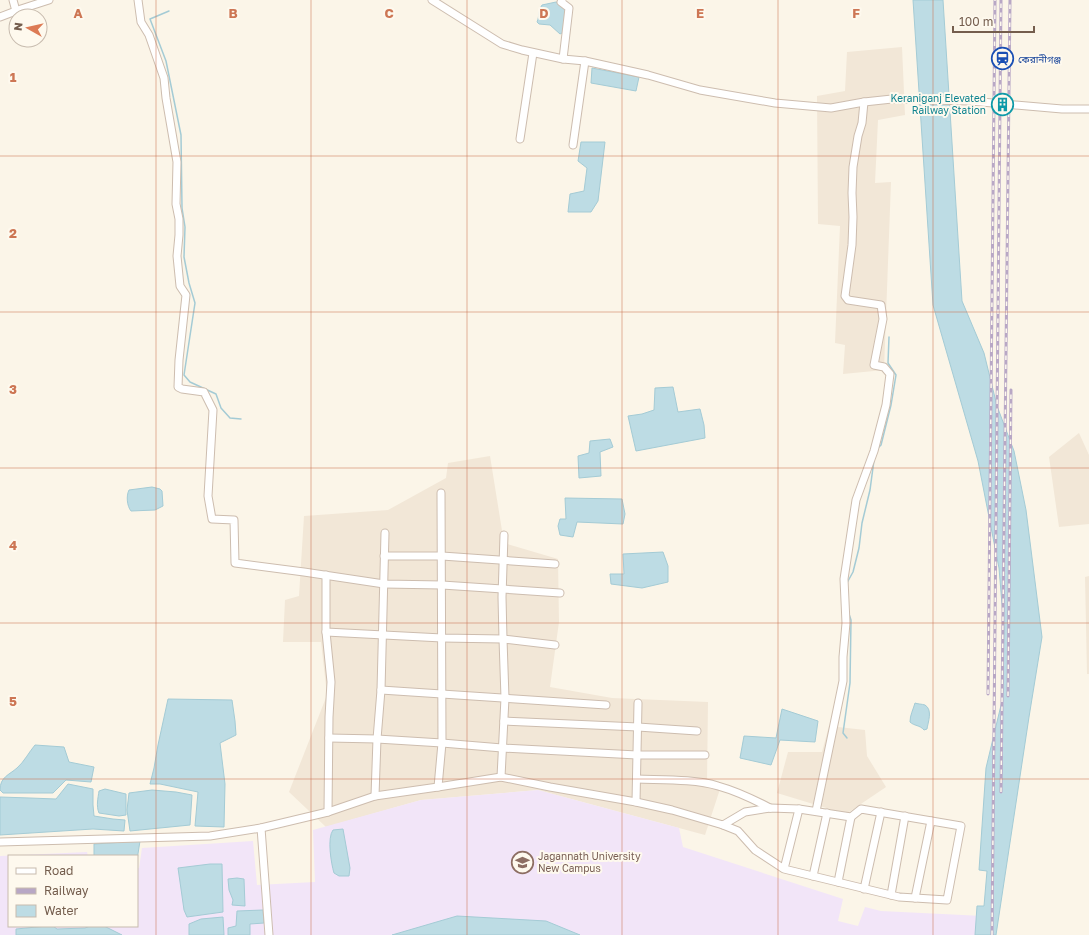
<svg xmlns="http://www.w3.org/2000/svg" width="1089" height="935" viewBox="0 0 1089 935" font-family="'Golos Text','Noto Sans Bengali',sans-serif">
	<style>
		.residential { fill: #f2e7d7 }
		.education { fill: #f2e5f8 }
		.water { fill: #bddce4; stroke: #a4cbd5 }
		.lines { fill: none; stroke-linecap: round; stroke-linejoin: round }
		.stream { stroke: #a4cbd5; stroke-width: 1.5 }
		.minor-casing { stroke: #cdbdaf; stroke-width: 9 }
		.minor { stroke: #fff; stroke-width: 7 }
		.rail-casing { stroke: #b8a7c5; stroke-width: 3 }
		.rail { stroke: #fef9ee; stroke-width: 1.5; stroke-dasharray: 4.5; stroke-linecap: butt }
		.grid { fill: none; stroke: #cd7654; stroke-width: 1; stroke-opacity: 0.55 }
		.labels { text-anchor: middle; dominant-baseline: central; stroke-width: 4; stroke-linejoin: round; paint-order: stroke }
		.transit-label { font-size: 10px; fill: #164399; stroke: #fef9ee; text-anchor: start }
		.culture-label { font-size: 10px; fill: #0d838f; stroke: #fef9ee; text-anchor: end }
		.education-label { font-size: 10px; fill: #785e54; stroke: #fef9ee; text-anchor: start }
		.grid-label { font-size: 13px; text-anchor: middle; font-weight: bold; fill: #cd7654; stroke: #fef9ee; stroke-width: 4; stroke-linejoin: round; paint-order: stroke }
	</style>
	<rect width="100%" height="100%" fill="#fbf5e8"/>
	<g class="residential">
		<polygon points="902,47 905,115 878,120 875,183 891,182 884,370 843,374 845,345 835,343 840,226 818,224 817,96 845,91 847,52"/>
		<polygon points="1079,433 1089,455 1089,524 1059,527 1049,457"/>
		<polygon points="490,456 504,543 558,559 559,622 550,687 612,698 708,702 707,783 720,789 705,835 538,790 421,800 326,827 289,792 327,695 321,642 283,642 285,600 299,596 304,516 388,510 446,478 448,463"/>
		<polygon points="1089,576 1089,674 1087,674 1085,577"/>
		<polygon points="829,726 865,730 867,756 886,787 846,814 777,793 788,752 822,752"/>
	</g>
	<polygon class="education" points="538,790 679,828 683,847 843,899 838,921 858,926 865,907 881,911 983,916 984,935 0,935 0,856 87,852 88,856 9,856 9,926 137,926 137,868 139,868 142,848 253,841 257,885 315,882 313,830 421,800"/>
	<g class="water">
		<polygon points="913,0 943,0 962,301 984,353 997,406 1014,451 1026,510 1042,637 1029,717 996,935 975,935 977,906 984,906 987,871 979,870 986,768 1002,701 1004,629 999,568 978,461 933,305"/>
		<path d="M 556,2 L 562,4 L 566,9 L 564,32 L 560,34 L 550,25 L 539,24 L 537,22 C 540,15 537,13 542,5 Z"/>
		<polygon points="592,68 639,77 636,91 591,83"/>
		<polygon points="581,142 605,142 598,201 591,212 568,212 570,194 584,191 587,168 578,161"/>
		<polygon points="673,387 678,412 700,409 704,425 705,438 636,451 628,416 642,414 654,410 655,388"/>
		<polygon points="610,439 613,447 600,452 601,476 579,478 578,456 589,453 590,441"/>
		<path d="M 152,487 L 160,489 L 162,491 L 163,506 L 155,510 L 131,511 C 127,506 126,496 129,490 Z"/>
		<polygon points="565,498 622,499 625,514 623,524 577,522 573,537 560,535 558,526 560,519 566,519"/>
		<polygon points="663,552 668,566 668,582 642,588 611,584 610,574 624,574 623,554"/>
		<polygon points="168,699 232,700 235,721 236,735 220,743 225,784 224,827 195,826 198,792 160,784 150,784 154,768 158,745"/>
		<path d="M 915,703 C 917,704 922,704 925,705 C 933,710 928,722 927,729 L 924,730 C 920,725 914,726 910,722 C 910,715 913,710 915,703 Z"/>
		<polygon points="782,709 818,721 815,742 780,740 771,765 740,758 744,736 776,738"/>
		<path d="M 35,745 L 64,747 L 69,762 L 94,767 L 91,782 L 66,780 L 53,793 L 3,793 L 0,790 C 0,777 9,775 17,768 C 24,762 29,752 35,745 Z"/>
		<polygon points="68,784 93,789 93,805 94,816 113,819 125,820 124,831 93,829 0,835 0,797 30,798 56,799"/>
		<path d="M 105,789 L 126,794 L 126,815 L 119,816 L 99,813 C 96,806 98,798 99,791 Z"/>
		<polygon points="152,790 176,792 192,795 190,825 130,831 127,810 129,793"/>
		<path d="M 343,829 L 350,868 L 349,876 L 339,876 L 334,873 C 331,863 327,838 333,830 Z"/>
		<polygon points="140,841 137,860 137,856 94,856 94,844"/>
		<polygon points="210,864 222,864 223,912 187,917 184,910 178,868"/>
		<polygon points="237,878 244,879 245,906 232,905 233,900 229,890 228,879"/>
		<polygon points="263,910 264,923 250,924 250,935 228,935 228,928 236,926 237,911"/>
		<polygon points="457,916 546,921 580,935 392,935"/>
		<polygon points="223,917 224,935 189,935 189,924 201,919"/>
		<polygon points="47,926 53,926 57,929 85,928 90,926 104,926 122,935 16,935 16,929"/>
	</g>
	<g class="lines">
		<g class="stream">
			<polyline points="169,11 150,19 166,61 181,135 182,208 185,227 184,257 189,283 195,303 184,375 190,382 216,394 221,408 230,418 241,419"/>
			<polyline points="877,449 881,445 891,405 896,375 888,363 889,337"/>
			<polyline points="847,583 848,581 853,572 859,548 862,523 870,490 874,460"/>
			<polyline points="847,738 843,733 850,683 851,620 849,614"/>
		</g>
		<defs>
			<g id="minor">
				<polyline points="13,0 16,11"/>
				<polyline points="138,0 141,22 149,35 164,78 166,98 177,162 176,204 179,219 179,235 177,256 180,286 186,295 179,360 178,387 182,389 204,392 213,410 208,496 212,519 234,520 235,563 304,572 384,584 442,585 560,593"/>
				<polyline points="432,0 502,44 522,50 563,59 585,61 648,75 700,90 775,103 831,108 864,102 892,99 970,101 1062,109 1089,109"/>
				<polyline points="562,0 561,2 569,8 563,59"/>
				<polyline points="0,17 21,9 49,0"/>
				<polyline points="520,139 533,53"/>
				<polyline points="573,145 585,61"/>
				<polyline points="384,556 442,556 555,564"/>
				<polyline points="326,575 326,632 442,638 503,639 555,645"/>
				<polyline points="326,632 331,682 329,717 328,812"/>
				<polyline points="381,690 606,705"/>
				<polyline points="504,721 638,727 697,731"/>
				<polyline points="329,738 377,739 442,743 502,748 637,755 705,755"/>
				<polyline points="501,777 505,698 503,639 502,597 504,535"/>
				<path d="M 637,779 C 662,780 695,779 718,786 C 736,791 753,799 770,808"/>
				<polyline points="438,787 442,743 441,493"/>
				<polyline points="375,796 377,739 381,690 385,533"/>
				<polyline points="636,802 638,703"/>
				<polyline points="816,811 843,681 843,657 846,623 844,579 856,500 874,451 886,405 890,374 884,367 874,365 883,319 881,305 848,300 845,296 852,245 853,217 852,193 853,167 858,136 862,123 864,102"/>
				<polyline points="723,825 738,831 755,850 784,869 899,897 947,900 961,826 861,809 851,817 799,809 784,869"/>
				<polyline points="261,828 269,935"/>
				<polyline points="0,842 210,836 261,828 328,812 375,796 438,787 501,777 550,787 636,802 672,810 723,825 745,812 770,808 799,809"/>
				<polyline points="813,876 827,813"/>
				<polyline points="838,882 851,817"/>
				<polyline points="864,889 881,812"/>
				<polyline points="891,895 905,816"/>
				<polyline points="915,898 931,821"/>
			</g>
		</defs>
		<use href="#minor" class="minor-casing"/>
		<use href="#minor" class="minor"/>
		<defs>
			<g id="rail">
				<polyline points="988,694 995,0"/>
				<polyline points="1008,696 1011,390"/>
				<polyline points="1001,792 1010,0"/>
				<polyline points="992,935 1001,0"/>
			</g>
		</defs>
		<use href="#rail" class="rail-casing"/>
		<use href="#rail" class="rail"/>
	</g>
	<path class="grid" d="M 156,0 L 156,935M 311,0 L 311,935M 467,0 L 467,935M 622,0 L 622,935M 778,0 L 778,935M 933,0 L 933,935M 0,156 L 1089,156M 0,312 L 1089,312M 0,468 L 1089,468M 0,623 L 1089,623M 0,779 L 1089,779"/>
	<defs>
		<symbol id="station-ring" viewBox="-11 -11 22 22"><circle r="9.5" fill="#fef9ee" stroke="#1a4fb4" stroke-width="1.5"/><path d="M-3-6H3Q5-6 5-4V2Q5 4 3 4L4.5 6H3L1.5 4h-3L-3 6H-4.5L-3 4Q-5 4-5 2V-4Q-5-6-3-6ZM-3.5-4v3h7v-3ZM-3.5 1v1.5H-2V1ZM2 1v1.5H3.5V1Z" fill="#1a4fb4"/></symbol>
		<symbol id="building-ring" viewBox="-11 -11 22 22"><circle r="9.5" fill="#fef9ee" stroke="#0f9aa8" stroke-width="1.5"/><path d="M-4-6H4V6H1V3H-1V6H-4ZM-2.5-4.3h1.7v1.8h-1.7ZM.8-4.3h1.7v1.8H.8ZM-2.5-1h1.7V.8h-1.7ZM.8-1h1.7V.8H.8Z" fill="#0f9aa8"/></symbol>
		<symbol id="university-ring" viewBox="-11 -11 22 22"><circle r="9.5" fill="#fef9ee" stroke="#8d6e63" stroke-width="1.5"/><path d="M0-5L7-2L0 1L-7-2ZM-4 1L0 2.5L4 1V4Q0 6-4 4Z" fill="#8d6e63"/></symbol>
	</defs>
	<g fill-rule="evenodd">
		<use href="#station-ring" x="990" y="46" width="25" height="25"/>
		<use href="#building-ring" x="990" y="92" width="25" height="25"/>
		<use href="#university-ring" x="510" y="850" width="25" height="25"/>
	</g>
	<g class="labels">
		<g class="transit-label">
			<text x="1018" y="59">কেরানীগঞ্জ</text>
		</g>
		<g class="culture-label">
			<text x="986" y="98">Keraniganj Elevated<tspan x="986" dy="12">Railway Station</tspan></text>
		</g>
		<g class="education-label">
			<text x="538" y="856">Jagannath University<tspan x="538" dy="12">New Campus</tspan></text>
		</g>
	</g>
	<g class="grid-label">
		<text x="78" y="18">A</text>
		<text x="233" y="18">B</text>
		<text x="389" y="18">C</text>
		<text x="544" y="18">D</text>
		<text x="700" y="18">E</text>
		<text x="856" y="18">F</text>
		<text x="13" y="82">1</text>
		<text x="13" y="238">2</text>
		<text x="13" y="394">3</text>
		<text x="13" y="550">4</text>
		<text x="13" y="706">5</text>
	</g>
	<rect x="8" y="855" width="130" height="72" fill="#fef9ee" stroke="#c7bbae"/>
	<rect x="16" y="868" width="20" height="6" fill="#ffffff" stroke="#c7bbae"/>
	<text x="44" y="875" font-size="12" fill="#745d4d">Road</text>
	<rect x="16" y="888" width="20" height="6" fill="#b8a7c5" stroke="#c7bbae"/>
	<text x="44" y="895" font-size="12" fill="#745d4d">Railway</text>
	<rect x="16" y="905" width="20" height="12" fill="#bddce4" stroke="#c7bbae"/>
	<text x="44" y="915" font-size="12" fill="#745d4d">Water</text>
	<g transform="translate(28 28) rotate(278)"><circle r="19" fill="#fef9ee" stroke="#c7bbae"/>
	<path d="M0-3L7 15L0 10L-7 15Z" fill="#dd7b55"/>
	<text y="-6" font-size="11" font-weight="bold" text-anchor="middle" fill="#745d4d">N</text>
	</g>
	<path d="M953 26v6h81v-6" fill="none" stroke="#745d4d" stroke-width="2"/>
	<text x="959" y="26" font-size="12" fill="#745d4d" stroke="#fef9ee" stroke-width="3" paint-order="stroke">100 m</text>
</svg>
